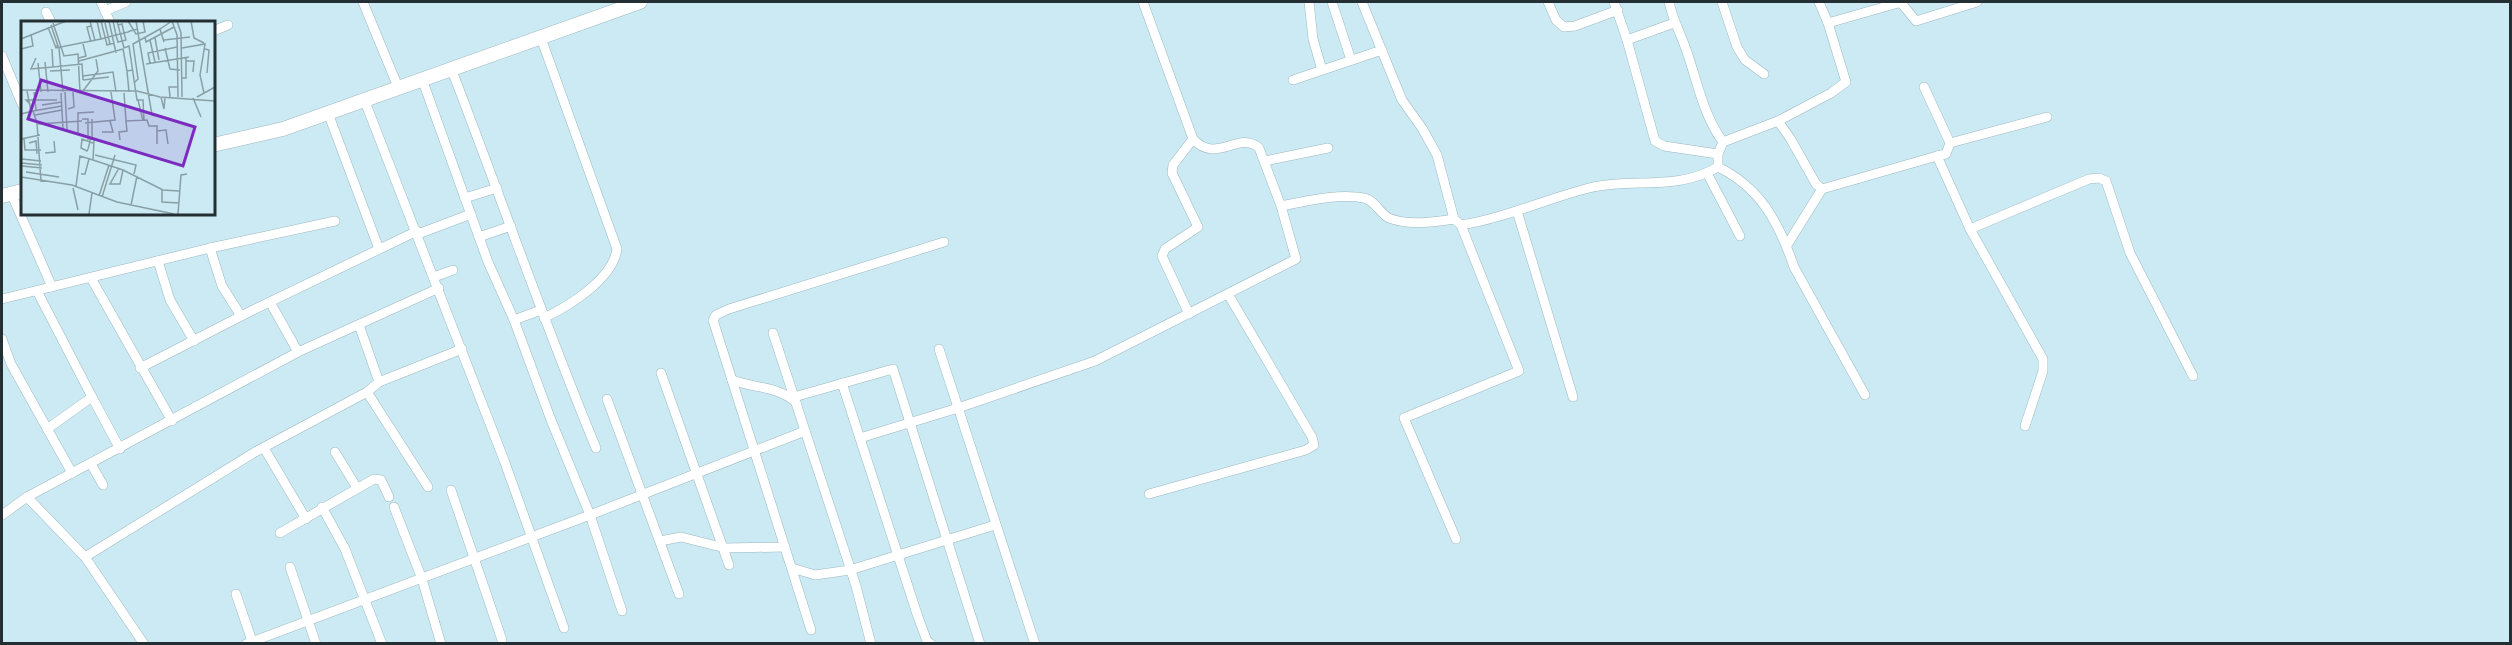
<svg xmlns="http://www.w3.org/2000/svg" width="2512" height="645" viewBox="0 0 2512 645" font-family="Figtree,sans-serif">
	<style>
		.lines { fill: none; stroke-linecap: round; stroke-linejoin: round }
		.street-casing { stroke: #9bb8c0; stroke-width: 10 }
		.secondary-casing { stroke: #9bb8c0; stroke-width: 15 }
		.street { stroke: #fff; stroke-width: 9 }
		.secondary { stroke: #fff; stroke-width: 14 }
		.inset-road { fill: none; stroke: #899fa6; stroke-width: 1.5 }
		.view { fill: #7b2cbf; fill-opacity: 0.15; stroke: #7b2cbf; stroke-width: 3 }
		.inset-edge { fill: none; stroke: #242f33; stroke-width: 3 }
	</style>
	<rect width="100%" height="100%" fill="#cceaf3"/>
	<g class="lines">
		<defs>
			<g id="street">
				<polyline points="101,2 110,22"/>
				<polyline points="363,2 398,87"/>
				<polyline points="1309,2 1313,39 1322,70"/>
				<polyline points="1332,2 1351,60"/>
				<path d="M 1362,2 L 1402,100 L 1422,128 L 1437,155 L 1454,219 L 1461,225 C 1505,218 1546,199 1589,188 C 1634,177 1674,192 1718,167 L 1718,154 L 1723,142 L 1778,121 L 1790,138 L 1816,184 L 1822,189 L 1937,156 L 1970,229 L 2043,359 L 2043,371 L 2025,426"/>
				<polyline points="1548,2 1556,20 1564,27 1575,26 1618,10"/>
				<polyline points="1614,2 1627,40 1655,141 1664,146 1718,154"/>
				<path d="M 1669,2 C 1673,21 1682,36 1688,55 C 1698,85 1704,116 1723,142"/>
				<polyline points="1722,2 1737,47 1745,60 1764,74"/>
				<polyline points="1819,2 1828,23 1898,3 1902,4 1916,21 1977,2"/>
				<polyline points="105,11 126,2"/>
				<polyline points="46,12 51,22"/>
				<polyline points="213,31 228,25"/>
				<path d="M 541,38 L 617,249 C 613,279 569,306 544,318"/>
				<polyline points="1627,40 1674,23"/>
				<polyline points="2,56 22,104"/>
				<path d="M 451,68 C 500,195 544,323 596,448"/>
				<polyline points="422,79 488,262 514,320 551,420 590,515 622,611"/>
				<polyline points="1293,80 1382,50"/>
				<polyline points="1924,87 1950,143 1946,154 1937,156"/>
				<polyline points="364,99 504,460 564,628"/>
				<polyline points="328,113 379,249"/>
				<polyline points="1778,121 1831,93 1846,82 1828,23"/>
				<polyline points="1950,143 2047,117"/>
				<polyline points="1265,161 1328,148"/>
				<path d="M 1718,167 C 1761,188 1779,223 1794,267 L 1865,395"/>
				<polyline points="1707,173 1740,236"/>
				<polyline points="11,193 52,287"/>
				<polyline points="465,198 497,188"/>
				<path d="M 1281,206 C 1307,201 1338,193 1364,198 C 1375,200 1380,214 1389,218 C 1408,226 1435,222 1454,219"/>
				<polyline points="1517,211 1573,397"/>
				<polyline points="1970,229 2089,179 2099,178 2106,181 2130,253 2193,376"/>
				<polyline points="418,234 471,214"/>
				<polyline points="479,237 511,226"/>
				<polyline points="1787,245 1822,189"/>
				<polyline points="210,248 222,286 241,316"/>
				<polyline points="158,261 170,300 194,341"/>
				<polyline points="434,277 453,270"/>
				<polyline points="91,278 172,421"/>
				<polyline points="37,291 92,397 47,429"/>
				<polyline points="2,299 210,248 335,221"/>
				<polyline points="270,302 298,352"/>
				<polyline points="1189,314 1162,256 1165,249 1198,227 1172,173 1173,165 1193,139"/>
				<polyline points="514,320 541,310"/>
				<polyline points="359,325 379,382"/>
				<polyline points="773,333 856,586 871,644"/>
				<polyline points="2,339 11,364 72,473"/>
				<polyline points="939,349 1035,644"/>
				<polyline points="140,368 251,311 417,231"/>
				<polyline points="661,373 729,565"/>
				<path d="M 732,380 C 757,389 774,385 796,402"/>
				<polyline points="842,383 918,617 927,641 931,644"/>
				<polyline points="367,392 428,487"/>
				<polyline points="92,397 120,449"/>
				<polyline points="794,397 893,369 980,644"/>
				<polyline points="607,399 679,594"/>
				<path d="M 860,438 L 958,408 L 1095,361 L 1296,259 L 1281,206 L 1259,148 C 1238,130 1217,165 1193,139 L 1143,2"/>
				<polyline points="264,448 306,519"/>
				<polyline points="335,452 357,488"/>
				<polyline points="91,464 103,485"/>
				<polyline points="451,490 502,640"/>
				<polyline points="1149,494 1306,450 1314,445 1312,437 1228,294"/>
				<polyline points="27,497 298,352 439,288"/>
				<polyline points="322,507 345,549 382,644"/>
				<polyline points="394,507 422,579 441,644"/>
				<polyline points="2,515 27,497 85,557 144,644"/>
				<polyline points="280,533 374,479 381,480 389,497"/>
				<polyline points="1456,539 1404,418 1519,371 1461,225"/>
				<polyline points="660,541 681,537 725,548 785,547"/>
				<polyline points="85,557 255,452 367,392 379,382 462,349"/>
				<polyline points="290,567 316,644"/>
				<polyline points="792,568 815,575 850,570 995,525"/>
				<polyline points="236,594 253,644"/>
				<polyline points="811,630 713,320 716,315 729,309 944,242"/>
				<polyline points="246,644 590,515 805,431"/>
			</g>
			<g id="secondary">
				<polyline points="213,145 283,129 640,2"/>
				<polyline points="2,196 22,191"/>
			</g>
		</defs>
		<use href="#street" class="street-casing"/>
		<use href="#secondary" class="secondary-casing"/>
		<use href="#street" class="street"/>
		<use href="#secondary" class="secondary"/>
	</g>
	<g transform="translate(21 21)">
		<rect width="194" height="194" fill="#cceaf3"/>
		<path class="inset-road" d="M 69,0 L 74,20M 76,0 L 80,18 L 95,14 L 92,0M 80,0 L 86,24 L 93,22M 88,0 L 95,32M 96,0 L 103,27 L 108,25 L 116,79 L 122,79 L 123,100M 107,0 L 115,13 L 124,11 L 122,0M 115,0 L 131,94 L 143,96M 151,0 L 156,14 L 157,76M 156,0 L 160,12 L 161,76M 170,0 L 173,17 L 183,22M 32,2 L 43,35 L 57,33 L 59,71M 84,2 L 89,23M 30,4 L 37,25 L 34,25M 97,4 L 101,3 L 103,12 L 105,19 L 97,21 L 95,14 L 107,11 L 109,10 L 117,8M 70,5 L 66,6 L 70,21M 27,6 L 35,27 L 80,18M 124,16 L 125,21 L 153,6M 134,17 L 138,39M 0,18 L 45,0M 129,19 L 134,41M 143,19 L 169,16M 143,21 L 139,8 L 151,0M 38,27 L 42,71M 144,27 L 149,48 L 159,49M 161,27 L 184,23 L 179,54 L 183,72M 0,28 L 12,25 L 10,13M 31,28 L 32,46 L 61,43 L 62,59M 102,28 L 106,50 L 112,49M 184,28 L 188,29 L 186,52M 15,37 L 10,48 L 32,46M 58,37 L 65,35 L 62,23M 58,40 L 102,28M 165,40 L 173,40 L 172,51M 24,41 L 27,71M 17,42 L 20,71M 129,42 L 127,32 L 156,26M 125,43 L 168,36M 29,50 L 49,49M 106,50 L 108,71M 62,55 L 92,51 L 95,71M 161,57 L 165,57 L 165,36M 62,59 L 88,56M 114,61 L 117,58 L 112,23 L 139,8M 0,69 L 116,70 L 139,76 L 194,80M 6,70 L 10,90M 62,70 L 77,50 L 75,38M 13,71 L 15,89M 44,71 L 46,108M 40,72 L 42,108M 103,72 L 105,100 L 126,99 L 128,105 L 136,105 L 136,123M 140,76 L 143,88 L 144,76M 149,76 L 148,66 L 157,66M 176,76 L 194,66M 172,77 L 180,96M 117,79 L 122,100M 8,82 L 5,79 L 36,79M 21,84 L 41,81M 47,88 L 53,86 L 52,71M 12,90 L 41,85M 0,93 L 12,90 L 16,102 L 20,161M 14,94 L 41,89M 61,98 L 67,98 L 67,119M 71,98 L 71,118 L 69,118 L 69,121 L 67,128 L 66,130 L 60,127 L 61,118 L 69,121 L 72,122M 64,102 L 94,99 L 90,71M 17,103 L 61,100M 136,110 L 145,109 L 147,123M 81,111 L 92,111 L 89,100M 57,113 L 57,92 L 73,91M 3,117 L 4,129 L 20,129M 0,118 L 19,114M 99,119 L 98,111 L 106,110 L 105,100M 8,122 L 15,120 L 16,133M 0,129 L 0,153M 24,132 L 34,131 L 33,120M 74,134 L 115,144 L 113,153M 1,138 L 20,140M 72,139 L 102,149 L 142,169 L 158,170M 0,142 L 21,144M 1,145 L 21,147M 98,147 L 89,163 L 99,163 L 102,149M 5,151 L 38,156M 60,153 L 64,153 L 68,138M 0,156 L 51,164 L 96,181 L 153,193M 55,165 L 59,135 L 72,139 L 73,119M 52,167 L 57,189M 141,169 L 141,181 L 158,182M 78,175 L 88,144M 81,176 L 94,134M 110,184 L 116,155M 68,193 L 71,172M 157,193 L 160,154 L 166,153"/>
		<path class="view" d="M 20,59 L 174,106 L 162,145 L 7,98 Z"/>
		<rect width="194" height="194" class="inset-edge"/>
	</g>
	<rect width="2512" height="645" fill="none" stroke="#242f33" stroke-width="6"/>
</svg>
